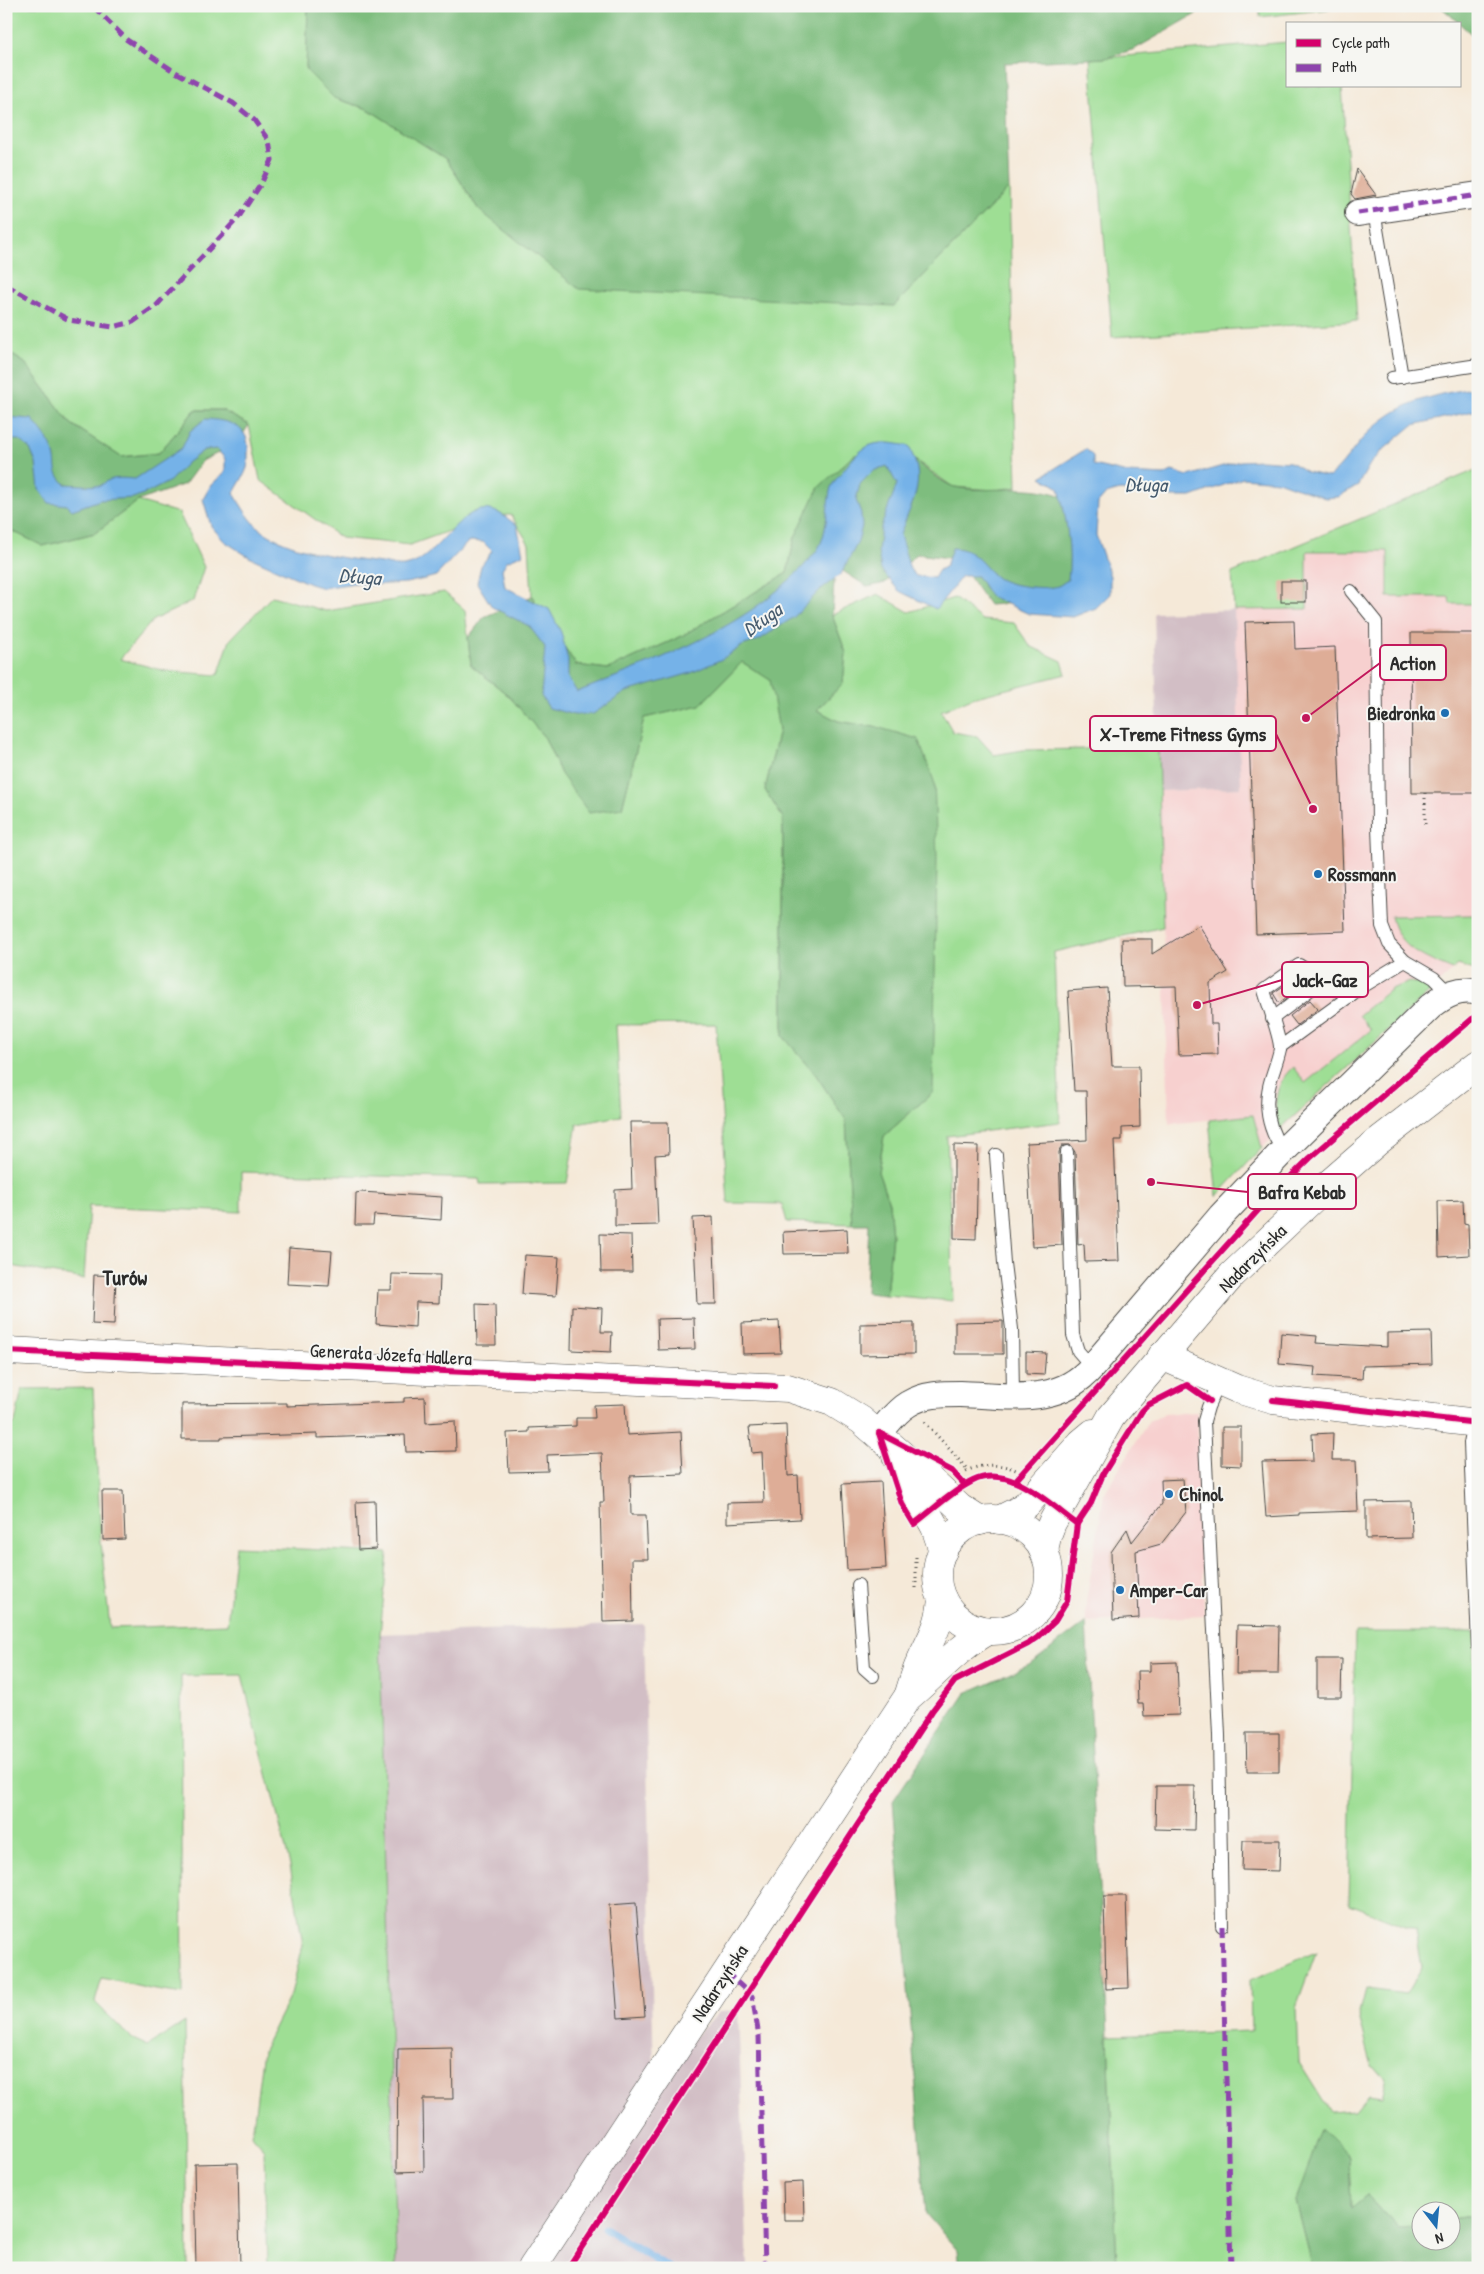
<svg xmlns="http://www.w3.org/2000/svg" width="1484" height="2274" viewBox="0 0 1484 2274" font-family="'Patrick Hand',sans-serif">
	<style>
		.built { fill: #f7d0cf }
		.industrial { fill: #d2bec5 }
		.green { fill: #9ede94; stroke: #648460 }
		.forest { fill: #7ebd7e; stroke: #547454 }
		.water { fill: #75b2e8; stroke: #506e8a }
		.lines { fill: none; stroke-linecap: round; stroke-linejoin: round }
		.stream { stroke: #75b2e8; stroke-width: 8 }
		.building { fill: #dead97 }
		.lane-casing { stroke: #494845; stroke-width: 14 }
		.street-casing { stroke: #494845; stroke-width: 28 }
		.secondary-casing { stroke: #494845; stroke-width: 29 }
		.path { stroke: #494845; stroke-width: 3; stroke-dasharray: 1 4; stroke-linecap: butt }
		.lane { stroke: #fff; stroke-width: 12 }
		.street { stroke: #fff; stroke-width: 26 }
		.secondary { stroke: #fff; stroke-width: 28 }
		.quiet { stroke: #8e44ad; stroke-width: 5; stroke-dasharray: 10 5; stroke-linecap: butt }
		.cycleway-casing { stroke: #f6f6f2; stroke-width: 9 }
		.cycleway { stroke: #d6006c; stroke-width: 6 }
		.poi-dot { fill: #1f6fb2; stroke: #f6f6f2; stroke-width: 2 }
		.labels { text-anchor: middle; dominant-baseline: central; stroke-width: 4; stroke-linejoin: round; paint-order: stroke }
		.poi-label { font-size: 19px; font-weight: bold; fill: #2b2b2b; stroke: #f6f6f2; text-anchor: start }
		.street-label { font-size: 19px; fill: #2b2b2b; stroke: #f6f6f2 }
		.water-label { font-size: 20px; font-style: italic; fill: #455a6d; stroke: #f6f6f2 }
		.quarter-label { font-size: 21px; font-weight: bold; fill: #2b2b2b; stroke: #f6f6f2 }
		.leader { fill: none; stroke: #c2185b; stroke-width: 2 }
		.callout-dot { fill: #c2185b; stroke: #f6f6f2; stroke-width: 2 }
		.callout { fill: #f6f6f2; stroke: #c2185b; stroke-width: 2 }
		.callout-label { font-size: 20px; text-anchor: middle; font-weight: bold; fill: #2b2b2b }
	</style>
	<rect width="100%" height="100%" fill="#f6f6f2"/>
	<filter id="ink" filterUnits="userSpaceOnUse"><feTurbulence type="fractalNoise" baseFrequency=".02" numOctaves="2"/><feDisplacementMap in="SourceGraphic" scale="10" xChannelSelector="R" yChannelSelector="G"/><feConvolveMatrix kernelMatrix="1 2 1 2 8 2 1 2 1" color-interpolation-filters="sRGB"/></filter>
	<filter id="wash" filterUnits="userSpaceOnUse"><feTurbulence type="fractalNoise" baseFrequency=".0096" numOctaves="4" result="noise"/><feDisplacementMap in="SourceGraphic" scale="20" xChannelSelector="R" yChannelSelector="G"/><feGaussianBlur stdDeviation="1.12" result="paint"/><feColorMatrix in="noise" values="0 0 0 0 0 0 0 0 0 0 0 0 0 0 0 0 0 1.4 0 .05"/><feComposite in="paint" operator="in"/></filter>
	<g filter="url(#wash)">
		<rect width="100%" height="100%" fill="#f5e9d8"/>
		<g class="built">
			<polygon points="1478,469 1478,971 1457,966 1262,1148 1253,1115 1169,1124 1159,791 1240,788 1232,573"/>
			<polygon points="1197,1412 1204,1616 1086,1622 1086,1602 1104,1494 1148,1422 1165,1414"/>
		</g>
		<g class="industrial">
			<polygon points="1234,610 1241,788 1159,791 1154,613"/>
			<polygon points="644,1624 654,2078 719,2012 738,2011 748,2268 396,2268 380,1634"/>
		</g>
		<g class="green">
			<polygon points="6,6 308,6 306,70 334,98 368,109 446,159 479,210 894,306 1009,188 1017,487 995,490 953,487 904,452 795,537 787,573 680,637 608,669 576,665 532,596 529,544 511,515 479,516 454,529 410,545 341,538 260,480 249,425 222,410 195,410 159,453 121,457 70,423 25,363 6,351"/>
			<polygon points="1259,6 1330,6 1330,9 1260,17"/>
			<polygon points="1288,42 1288,86 1342,86 1357,321 1112,337 1090,59"/>
			<polygon points="1478,469 1478,604 1450,604 1449,597 1388,597 1388,551 1307,551 1307,609 1234,610 1232,573"/>
			<polygon points="138,501 179,513 204,567 193,601 153,620 120,659 166,671 218,675 230,640 272,596 326,611 444,592 465,610 471,665 509,696 545,738 561,774 622,808 644,718 700,705 742,662 771,680 779,730 765,790 783,818 783,1036 814,1072 846,1120 852,1224 787,1222 782,1204 728,1203 716,1024 616,1025 621,1116 577,1124 567,1183 480,1184 479,1179 241,1172 241,1212 89,1206 84,1279 6,1265 6,528 43,546 95,533"/>
			<polygon points="878,594 909,612 954,598 982,620 1014,623 1030,646 1062,661 1066,674 972,698 941,711 953,732 977,736 994,755 1023,750 1158,748 1163,927 1054,952 1060,1122 947,1136 953,1301 886,1295 892,1235 889,1203 878,1172 884,1136 933,1092 880,728 838,721 817,710 843,683 846,653 832,615"/>
			<path d="M 1478,915 L 1478,971 L 1458,965 L 1453,970 C 1426,959 1397,948 1391,916 Z"/>
			<path d="M 1410,982 L 1435,987 L 1279,1130 C 1273,1107 1274,1084 1293,1067 L 1305,1083 L 1371,1030 L 1359,1015 L 1391,989 Z"/>
			<polygon points="1253,1115 1262,1148 1217,1196 1209,1120"/>
			<polygon points="93,1388 101,1542 110,1628 227,1624 236,1546 388,1553 380,1634 396,2268 267,2268 264,2150 252,2135 263,2050 291,1994 303,1945 290,1865 242,1675 181,1676 183,1994 150,1989 102,1978 95,2002 131,2038 148,2046 185,2022 188,2268 6,2268 6,1428 15,1423 22,1389"/>
			<polygon points="1355,1632 1474,1632 1478,1770 1478,2215 1452,2219 1452,2212 1422,2212 1421,2224 1398,2228 1367,2195 1351,2209 1349,2157 1296,2201 1313,2268 1117,2268 1108,2036 1251,2031 1250,1980 1316,1952 1296,2007 1298,2061 1330,2112 1355,2110 1368,2094 1382,2096 1387,2077 1372,2067 1359,2016 1366,1989 1407,1994 1422,1968 1416,1930 1349,1904"/>
		</g>
		<g class="forest">
			<polygon points="308,6 1210,6 1135,49 1106,58 1004,63 1009,188 894,306 579,289 479,210 446,159 368,109 334,98 306,70"/>
			<polygon points="1440,6 1478,6 1478,40"/>
			<polygon points="6,351 25,363 70,423 121,457 159,453 195,410 222,410 249,425 233,449 220,452 202,461 185,484 138,501 95,533 43,546 6,528"/>
			<path d="M 904,452 C 915,460 944,485 955,487 C 994,495 1030,480 1068,499 L 1071,599 L 989,605 L 957,559 L 917,554 L 885,583 L 868,587 L 835,566 L 832,615 L 846,653 L 843,683 L 817,710 L 838,721 L 880,728 L 918,739 L 934,781 L 937,857 L 933,1092 L 884,1136 L 878,1172 L 889,1203 L 892,1235 L 886,1295 L 866,1293 L 869,1224 L 852,1224 L 846,1120 L 814,1072 L 783,1036 L 783,818 L 765,790 L 779,730 L 770,680 L 742,662 L 700,705 L 644,718 L 622,808 L 589,813 L 561,774 L 545,738 L 509,696 L 471,665 L 468,638 L 484,617 L 532,596 L 576,665 L 608,669 L 680,637 L 787,573 L 795,537 L 819,487 L 854,455 Z"/>
			<polygon points="1086,1622 1108,2036 1117,2268 960,2268 958,2251 926,2214 893,1801 966,1693 1029,1665"/>
			<polygon points="1321,2129 1349,2157 1351,2208 1367,2195 1398,2228 1421,2224 1422,2242 1452,2242 1452,2219 1478,2215 1478,2268 1313,2268 1296,2201"/>
		</g>
		<path class="water" d="M 1478,387 L 1478,410 L 1413,425 L 1382,451 L 1370,464 L 1358,485 L 1338,497 L 1325,498 L 1278,481 L 1243,478 L 1191,497 L 1173,497 L 1145,492 L 1120,490 L 1106,494 L 1098,503 L 1096,535 L 1110,576 L 1110,594 L 1096,608 L 1073,617 L 1029,614 L 990,596 L 977,576 L 962,576 L 936,609 L 899,591 L 881,570 L 878,551 L 881,527 L 897,484 L 887,466 L 873,471 L 860,484 L 856,500 L 861,513 L 862,526 L 858,542 L 841,574 L 821,589 L 794,617 L 759,640 L 742,646 L 722,659 L 691,673 L 626,692 L 593,714 L 574,715 L 549,708 L 541,696 L 545,647 L 529,626 L 492,607 L 477,583 L 481,566 L 492,551 L 483,542 L 469,541 L 436,576 L 425,579 L 406,583 L 370,585 L 354,583 L 323,588 L 310,584 L 249,557 L 224,541 L 211,526 L 203,499 L 211,485 L 225,472 L 225,459 L 217,449 L 204,450 L 187,463 L 170,481 L 151,491 L 133,498 L 100,500 L 72,510 L 67,505 L 49,503 L 39,489 L 36,463 L 30,449 L 20,440 L 6,440 L 6,417 L 32,419 C 40,430 51,441 54,454 C 58,470 52,470 65,484 L 100,486 C 111,476 121,478 135,479 L 182,448 L 190,431 L 205,419 C 228,420 250,425 248,452 C 248,458 248,464 247,468 C 244,477 238,485 234,493 C 241,506 252,524 264,532 C 295,552 346,559 382,563 C 388,564 397,567 404,566 C 438,562 460,499 494,511 C 502,513 510,521 517,525 L 523,554 L 507,561 L 502,569 L 505,587 L 549,609 L 561,632 L 568,660 L 568,678 L 577,692 C 662,658 755,626 815,553 C 828,537 826,510 830,491 C 831,484 838,477 842,472 C 865,442 873,439 909,446 C 912,454 916,462 917,469 C 921,493 907,513 900,535 L 910,569 L 916,576 L 934,578 L 939,570 L 946,566 L 952,548 C 975,548 981,564 996,577 C 1007,586 1045,590 1058,586 C 1061,585 1065,581 1068,580 C 1072,550 1066,517 1059,488 L 1041,477 L 1086,449 L 1093,456 L 1093,465 L 1128,473 L 1164,475 L 1172,471 L 1188,476 L 1240,461 L 1261,460 L 1290,462 L 1307,472 L 1329,477 C 1343,466 1352,450 1364,437 C 1401,400 1429,396 1478,387 Z"/>
		<g class="lines">
			<polyline class="stream" points="605,2229 669,2268"/>
		</g>
		<g id="blocks">
			<g class="building">
				<polygon points="1357,169 1376,195 1355,199 1351,194"/>
				<rect x="1281" y="581" width="25" height="21"/>
				<polygon points="1294,621 1295,649 1335,647 1345,931 1256,934 1245,622"/>
				<polygon points="1411,633 1478,633 1478,793 1412,793"/>
				<polygon points="1199,925 1228,972 1210,983 1211,1024 1217,1024 1218,1054 1179,1055 1176,986 1123,987 1122,939 1152,939 1152,954"/>
				<polygon points="1294,979 1300,987 1279,1003 1273,993"/>
				<polygon points="1107,988 1112,1066 1139,1066 1140,1127 1122,1128 1122,1140 1114,1140 1119,1261 1085,1262 1084,1244 1078,1245 1075,1152 1070,1145 1062,1145 1059,1152 1062,1245 1032,1247 1027,1143 1087,1140 1086,1091 1074,1091 1068,991"/>
				<polygon points="1310,1000 1318,1009 1297,1025 1290,1016"/>
				<polygon points="630,1122 668,1122 669,1154 655,1155 658,1225 615,1226 615,1190 632,1189"/>
				<polygon points="954,1145 978,1146 976,1239 954,1238"/>
				<polygon points="361,1192 442,1197 441,1220 374,1215 373,1225 355,1225 356,1193"/>
				<polygon points="1463,1200 1464,1223 1468,1224 1469,1255 1439,1257 1438,1201"/>
				<polygon points="713,1217 716,1304 697,1304 693,1218"/>
				<polygon points="847,1229 848,1253 784,1254 783,1232"/>
				<polygon points="600,1234 631,1235 632,1272 601,1272"/>
				<polygon points="289,1248 332,1251 329,1286 287,1284"/>
				<polygon points="525,1255 559,1257 556,1296 522,1294"/>
				<polygon points="392,1274 440,1275 439,1303 416,1302 415,1327 376,1324 378,1290 391,1290"/>
				<polygon points="94,1275 116,1276 114,1325 92,1324"/>
				<polygon points="476,1304 495,1305 496,1345 477,1345"/>
				<polygon points="572,1306 602,1308 601,1332 612,1332 611,1352 571,1350"/>
				<polygon points="694,1318 695,1349 658,1350 657,1319"/>
				<polygon points="779,1321 781,1353 743,1354 742,1323"/>
				<polygon points="1003,1321 1003,1354 955,1354 955,1322"/>
				<polygon points="914,1323 914,1354 860,1355 860,1324"/>
				<polygon points="1431,1332 1432,1364 1363,1366 1362,1379 1314,1376 1315,1367 1279,1364 1281,1333 1317,1336 1316,1343 1387,1347 1387,1333"/>
				<polygon points="1026,1352 1046,1353 1044,1375 1026,1374"/>
				<polygon points="425,1397 426,1423 455,1421 456,1451 406,1452 405,1435 317,1438 317,1434 221,1437 221,1439 182,1439 182,1404 287,1403 287,1406 404,1402 404,1398"/>
				<polygon points="625,1404 627,1435 681,1432 683,1474 630,1476 631,1515 646,1515 648,1559 632,1559 633,1621 603,1622 600,1502 604,1502 602,1453 547,1455 548,1471 509,1472 507,1433 529,1432 529,1428 576,1426 576,1418 595,1418 594,1405"/>
				<polygon points="786,1425 788,1476 798,1475 800,1519 727,1523 727,1503 764,1502 762,1452 752,1453 749,1427"/>
				<polygon points="1222,1427 1241,1427 1241,1466 1222,1465"/>
				<polygon points="1333,1433 1332,1460 1356,1460 1358,1511 1299,1513 1299,1515 1266,1517 1262,1462 1313,1461 1312,1434"/>
				<polygon points="1183,1479 1186,1512 1161,1544 1136,1551 1139,1618 1113,1620 1111,1552 1127,1529 1132,1542 1162,1504 1161,1480"/>
				<polygon points="881,1482 886,1568 847,1570 842,1484"/>
				<polygon points="102,1491 123,1491 125,1539 103,1540"/>
				<polygon points="375,1501 376,1549 358,1550 356,1502"/>
				<polygon points="1411,1501 1412,1538 1366,1539 1366,1502"/>
				<polygon points="1237,1625 1279,1626 1278,1674 1236,1674"/>
				<polygon points="1317,1659 1342,1659 1341,1697 1317,1697"/>
				<polygon points="1177,1662 1179,1715 1144,1716 1143,1704 1138,1704 1137,1671 1150,1671 1150,1663"/>
				<polygon points="1246,1733 1279,1733 1279,1772 1247,1772"/>
				<polygon points="1156,1786 1195,1786 1194,1830 1155,1829"/>
				<polygon points="1243,1840 1280,1840 1279,1871 1242,1870"/>
				<polygon points="1104,1896 1126,1896 1129,1988 1106,1989"/>
				<polygon points="636,1903 645,2016 618,2018 609,1905"/>
				<polygon points="452,2048 453,2099 423,2099 424,2171 397,2172 398,2049"/>
				<polygon points="238,2163 240,2268 196,2268 194,2164"/>
				<polygon points="803,2182 804,2220 784,2220 783,2183"/>
			</g>
		</g>
	</g>
	<g filter="url(#ink)">
		<use href="#blocks" fill-opacity="0" stroke="#494845" stroke-width="1"/>
		<g class="lines">
			<defs>
				<g id="lane">
					<polyline points="1374,211 1402,377"/>
					<polyline points="1392,378 1478,365"/>
					<polyline points="1351,591 1376,622 1378,828 1382,926 1389,944 1405,961 1434,978 1450,994"/>
					<polyline points="1272,1019 1323,980"/>
					<polyline points="1280,1047 1362,987 1405,961"/>
					<path d="M 1283,1151 C 1268,1129 1263,1105 1271,1079 C 1274,1069 1278,1059 1280,1049 C 1281,1039 1267,1002 1264,990 L 1299,965 L 1349,997"/>
					<polyline points="1067,1152 1073,1335 1078,1351 1092,1367"/>
					<polyline points="996,1155 1004,1263 1012,1329 1013,1395"/>
					<polyline points="1219,1382 1208,1407 1204,1421 1219,1735 1222,1926"/>
					<polyline points="1474,1422 1470,1443 1478,1646"/>
					<polyline points="858,1585 864,1668 873,1676"/>
				</g>
				<g id="street">
					<polyline points="1358,213 1478,195"/>
					<path d="M 879,1433 C 888,1423 896,1411 908,1404 C 924,1394 942,1394 960,1394 C 1008,1395 1057,1407 1092,1367 L 1221,1216 L 1283,1151 L 1431,1006 C 1445,995 1460,987 1478,992"/>
				</g>
				<g id="secondary">
					<polyline points="6,1351 788,1388 832,1402 861,1420 916,1467 960,1508 980,1521"/>
					<polyline points="1162,1356 1237,1389 1273,1400 1478,1423"/>
					<polyline points="896,1456 935,1527 943,1551"/>
					<circle cx="993" cy="1575" r="56"/>
					<polyline points="999,1520 1017,1511 1027,1504 1081,1443 1093,1433"/>
					<polyline points="1044,1552 1047,1536 1052,1523 1111,1417 1232,1275 1323,1189 1377,1142 1478,1064"/>
					<path d="M 908,1697 C 911,1687 914,1677 918,1667 C 929,1640 940,1629 942,1598"/>
					<path d="M 532,2268 L 907,1698 C 934,1676 957,1648 988,1631"/>
				</g>
			</defs>
			<use href="#lane" class="lane-casing"/>
			<use href="#street" class="street-casing"/>
			<use href="#secondary" class="secondary-casing"/>
			<g class="path">
				<polyline points="1425,793 1425,827"/>
				<polyline points="925,1422 968,1470"/>
				<path d="M 966,1471 C 984,1463 1003,1463 1020,1472"/>
				<polyline points="916,1557 916,1590"/>
			</g>
			<use href="#lane" class="lane"/>
			<use href="#street" class="street"/>
			<use href="#secondary" class="secondary"/>
			<g class="quiet">
				<polyline points="1358,213 1478,195"/>
				<polyline points="6,285 69,320 113,327 133,322 157,305 238,218 261,184 272,160 269,141 254,120 233,103 172,70 127,40 93,6"/>
				<polyline points="1222,1926 1231,2268"/>
				<polyline points="726,1972 752,1996 759,2036 765,2268"/>
			</g>
			<defs>
				<g id="cycleway">
					<polyline points="6,1351 774,1386"/>
					<polyline points="1273,1400 1478,1423"/>
					<path d="M 879,1433 L 902,1504 L 914,1524 C 933,1510 952,1491 973,1481 C 1009,1463 1049,1504 1077,1524"/>
					<polyline points="879,1433 952,1471 965,1485"/>
					<polyline points="1016,1480 1270,1197 1310,1158 1478,1014"/>
					<polyline points="568,2268 932,1711 955,1681 1028,1644 1037,1638 1055,1621 1067,1601 1077,1524 1091,1503 1103,1474 1142,1411 1148,1405 1187,1385 1210,1401"/>
				</g>
			</defs>
			<use href="#cycleway" class="cycleway-casing"/>
			<use href="#cycleway" class="cycleway"/>
		</g>
	</g>
	<g class="poi-dot">
		<circle cx="1445" cy="713" r="5"/>
		<circle cx="1318" cy="874" r="5"/>
		<circle cx="1169" cy="1494" r="5"/>
		<circle cx="1120" cy="1590" r="5"/>
	</g>
	<g class="labels">
		<g class="poi-label">
			<text x="1435" y="713" text-anchor="end">Biedronka</text>
			<text x="1328" y="874">Rossmann</text>
			<text x="1179" y="1494">Chinol</text>
			<text x="1130" y="1590">Amper-Car</text>
		</g>
		<g class="street-label">
			<text transform="translate(1252 1258) rotate(-45)">Nadarzyńska</text>
			<text transform="translate(391 1354) rotate(3)">Generała Józefa Hallera</text>
			<text transform="translate(719 1983) rotate(-57)">Nadarzyńska</text>
		</g>
		<g class="water-label">
			<text transform="translate(1146 484) rotate(1)">Długa</text>
			<text transform="translate(360 576) rotate(5)">Długa</text>
			<text transform="translate(762 619) rotate(-35)">Długa</text>
		</g>
		<g class="quarter-label">
			<text x="125" y="1277">Turów</text>
		</g>
	</g>
	<path class="leader" d="M1306 718L1380 663M1313 809L1276 734M1197 1005L1282 980M1151 1182L1248 1192"/>
	<g class="callout-dot">
		<circle cx="1306" cy="718" r="5"/>
		<circle cx="1313" cy="809" r="5"/>
		<circle cx="1197" cy="1005" r="5"/>
		<circle cx="1151" cy="1182" r="5"/>
	</g>
	<g class="callout">
		<rect x="1380" y="645" width="66" height="35" rx="5"/>
		<rect x="1090" y="716" width="186" height="35" rx="5"/>
		<rect x="1282" y="962" width="86" height="35" rx="5"/>
		<rect x="1248" y="1174" width="108" height="35" rx="5"/>
	</g>
	<g class="callout-label">
		<text x="1413" y="670">Action</text>
		<text x="1183" y="741">X-Treme Fitness Gyms</text>
		<text x="1325" y="987">Jack-Gaz</text>
		<text x="1302" y="1199">Bafra Kebab</text>
	</g>
	<rect width="1484" height="2274" fill="none" stroke="#f6f6f2" stroke-width="25"/>
	<rect x="1286" y="22" width="175" height="65" fill="#f6f6f2" stroke="#a5a5a2"/>
	<rect x="1296" y="39" width="25" height="8" fill="#d6006c" stroke="#a5a5a2"/>
	<text x="1332" y="48" font-size="15" fill="#2b2b2b">Cycle path</text>
	<rect x="1296" y="64" width="25" height="8" fill="#8e44ad" stroke="#a5a5a2"/>
	<text x="1332" y="72" font-size="15" fill="#2b2b2b">Path</text>
	<g transform="translate(1436 2226) rotate(164)"><circle r="24" fill="#f6f6f2" stroke="#a5a5a2"/>
	<path d="M0-4L9 19L0 12L-9 19Z" fill="#1f6fb2"/>
	<text y="-8" font-size="14" font-weight="bold" text-anchor="middle" fill="#2b2b2b">N</text>
	</g>
</svg>
